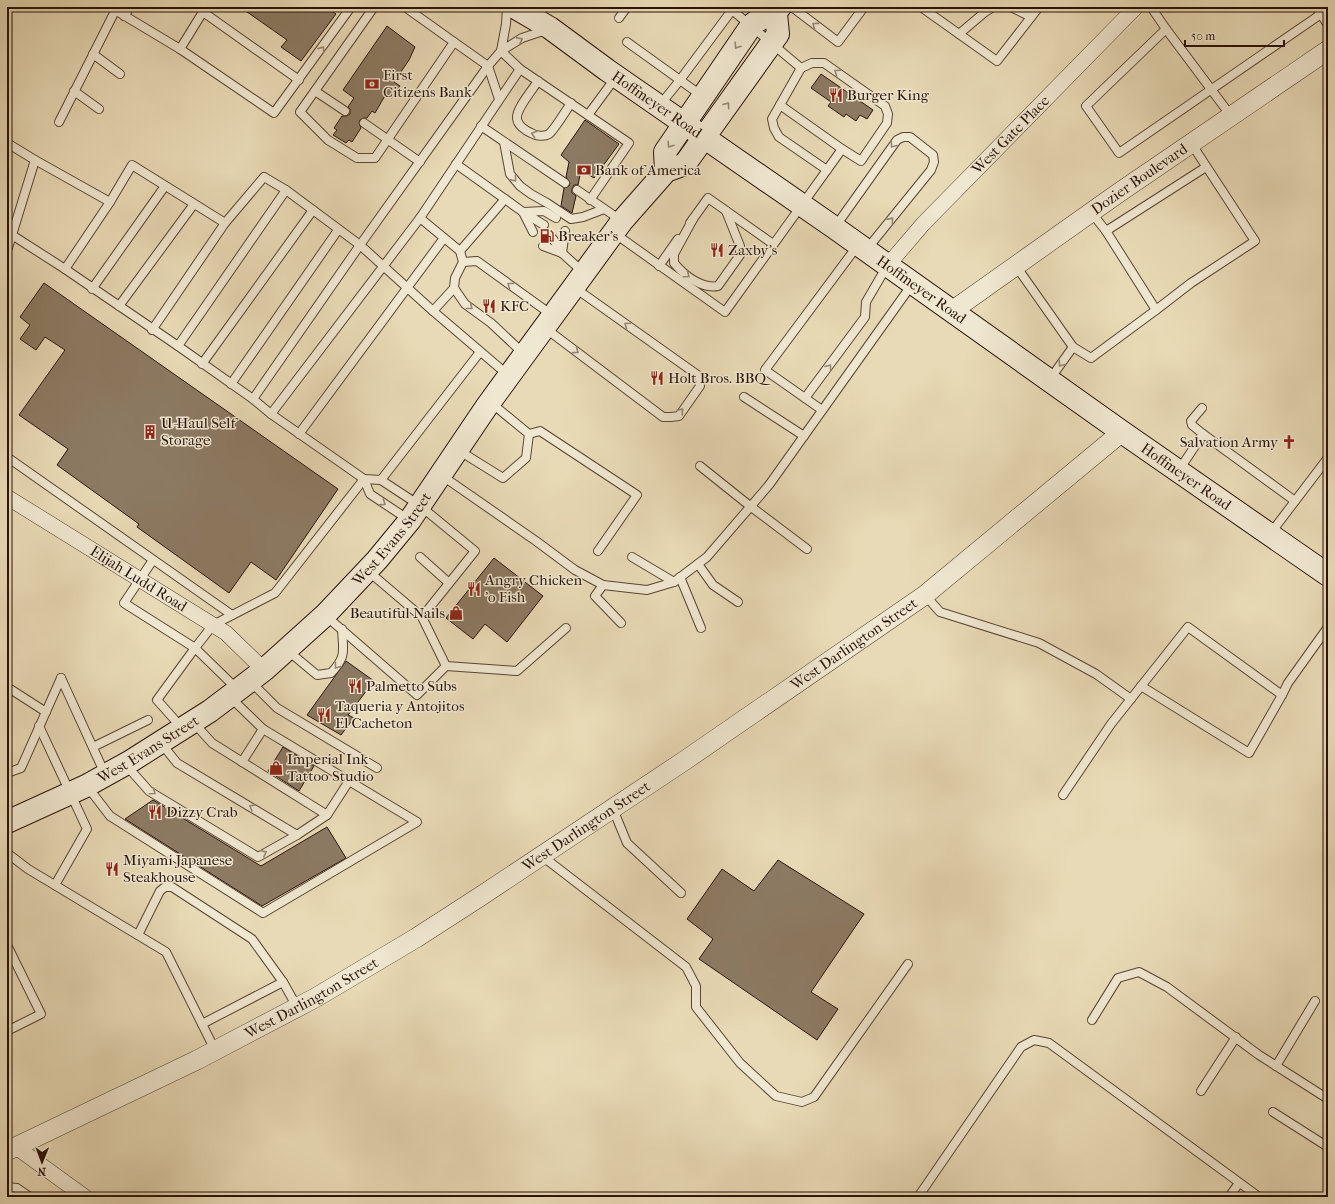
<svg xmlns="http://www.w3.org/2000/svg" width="1335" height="1204" viewBox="0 0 1335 1204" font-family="'IM FELL French Canon',serif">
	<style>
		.building { fill: #8c7a63; stroke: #291309 }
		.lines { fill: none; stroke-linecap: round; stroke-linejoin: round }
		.service-casing { stroke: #594534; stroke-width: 10 }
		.minor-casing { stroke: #594534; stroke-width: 16 }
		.tertiary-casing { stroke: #594534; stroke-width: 20 }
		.secondary-casing { stroke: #291309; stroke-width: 24 }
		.service { stroke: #f0e7d0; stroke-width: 8 }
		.minor { stroke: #f0e7d0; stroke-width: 15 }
		.tertiary { stroke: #f0e7d0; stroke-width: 19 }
		.secondary { stroke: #f0e7d0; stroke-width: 22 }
		.oneway { stroke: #968876 }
		.labels { text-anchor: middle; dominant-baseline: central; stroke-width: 3; stroke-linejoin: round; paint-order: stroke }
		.poi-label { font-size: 15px; fill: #291309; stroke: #f0e7d0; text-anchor: start }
		.street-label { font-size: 15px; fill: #291309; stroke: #f0e7d0 }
	</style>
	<rect width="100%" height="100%" fill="#e8dab6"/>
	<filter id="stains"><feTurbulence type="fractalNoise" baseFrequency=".005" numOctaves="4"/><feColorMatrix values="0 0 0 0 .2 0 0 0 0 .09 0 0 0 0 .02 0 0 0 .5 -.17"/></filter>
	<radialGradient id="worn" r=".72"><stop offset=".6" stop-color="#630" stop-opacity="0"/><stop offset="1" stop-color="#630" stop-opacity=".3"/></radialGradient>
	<g class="building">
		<polygon points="240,7 325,7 336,14 301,61 281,47 287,40"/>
		<polygon points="387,26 415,47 409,60 394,82 400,86 392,98 386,94 375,113 372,111 367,118 364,118 360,120 359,123 361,128 352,142 349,140 346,143 333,135 337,130 334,128 342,116 347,116 350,114 350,109 348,107 354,98 343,90"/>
		<polygon points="821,74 873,110 867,119 860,115 856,121 846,114 844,117 828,106 831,102 811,88"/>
		<polygon points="585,120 619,144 594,178 581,170 578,185 574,185 572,189 572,193 576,196 572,213 561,206 564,188 569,186 570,183 566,177 569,162 561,155"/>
		<polygon points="44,283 338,489 276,580 251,562 229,593 137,527 139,524 57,465 68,449 19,415 65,350 45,337 36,350 20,339 30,325 20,317"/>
		<polygon points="494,558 543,596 507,642 485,624 473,639 446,618"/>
		<polygon points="346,661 374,681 348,715 354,718 341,735 307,715"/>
		<polygon points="283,747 314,766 299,791 268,771"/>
		<polygon points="153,800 261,866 327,827 346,858 262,906 125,819"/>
		<polygon points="778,860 864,914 811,992 838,1009 817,1040 699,959 713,939 687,919 722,869 754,891"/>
	</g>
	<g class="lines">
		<defs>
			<g id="service">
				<polyline points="110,7 180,49"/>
				<polyline points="206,7 180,49 274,113 351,7"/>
				<polyline points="374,7 300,112 328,140 357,158 375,158 454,42 405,7"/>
				<polyline points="507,7 506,24 501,51 522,38 546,30"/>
				<polyline points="792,7 838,42 864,7"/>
				<polyline points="921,7 997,61 1039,7"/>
				<polyline points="1011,7 1031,17"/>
				<polyline points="1151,7 1166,29 1086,106 1119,153 1321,14 1328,25"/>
				<polyline points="1316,7 1321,14 1328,8"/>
				<polyline points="203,12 299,80"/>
				<polyline points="124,16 130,7"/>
				<polyline points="619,18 627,7"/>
				<polyline points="1166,29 1231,116"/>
				<polyline points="959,34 985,12 993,7"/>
				<polyline points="454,42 488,66 499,99"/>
				<polyline points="93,54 120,74"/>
				<polyline points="801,68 812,63 824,63 885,106 888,114 887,123 861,161 842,149"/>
				<path d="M 538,81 C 533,89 516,109 517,118 C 517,125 526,131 531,133 C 536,136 544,137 549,134 C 554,130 567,109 571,103"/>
				<polyline points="74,91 99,109"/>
				<polyline points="315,91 345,111"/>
				<polyline points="660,105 680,80 702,96"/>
				<polyline points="780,105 772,119 774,128 779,137 827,170"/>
				<polyline points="588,115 616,77"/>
				<polyline points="59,122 115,11"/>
				<polyline points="364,123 420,162"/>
				<polyline points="481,126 565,183"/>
				<polyline points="504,142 510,174 520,186 531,194 547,203 571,219 583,217 604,209"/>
				<polyline points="7,143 35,160 12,235 65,269 178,346 253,399 271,414 364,479 275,593 213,625 195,648 124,603 153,560"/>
				<polyline points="35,160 110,202 132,165 225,223 264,177 286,190 360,245 433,311 509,376"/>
				<polyline points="456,164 523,212 533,232"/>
				<polyline points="577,190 622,221"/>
				<polyline points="505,199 460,251 463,262 455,278 454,288 465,304 491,323 524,354"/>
				<polyline points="523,212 544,211 556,218"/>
				<polyline points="523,212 544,225"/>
				<polyline points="420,218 460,251"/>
				<path d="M 693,219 L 674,254 L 674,263 C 684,275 701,289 718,286 L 740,255 L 740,246 L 726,211"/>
				<polyline points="690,223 708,198 773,244"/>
				<polyline points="835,227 897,140 903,137 910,137 933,155 934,162 931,170 867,249"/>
				<polyline points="1106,231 1206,167"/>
				<polyline points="614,233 725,312 842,149 780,105 801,68 732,10 680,80 627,42"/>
				<polyline points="553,239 562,253"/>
				<polyline points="543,246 562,253 584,273"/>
				<polyline points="7,251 12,235"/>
				<polyline points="562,253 565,231"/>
				<polyline points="463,262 477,261 552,315"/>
				<polyline points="659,266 678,239"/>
				<polyline points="1016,266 1073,347 1091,358 1156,310 1106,231 1091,212"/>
				<polyline points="65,269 110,202"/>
				<polyline points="92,289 165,186"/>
				<polyline points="119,306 194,204"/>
				<polyline points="1156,310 1191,283 1255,241 1191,143"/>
				<polyline points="433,311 454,288"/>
				<polyline points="545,328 663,417 671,417 679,416 700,386 699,376 575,288"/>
				<polyline points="152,330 225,223"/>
				<polyline points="178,346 286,190"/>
				<polyline points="202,364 313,210"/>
				<polyline points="1050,379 1073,347"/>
				<polyline points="231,384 338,230"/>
				<polyline points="744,397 804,436"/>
				<polyline points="805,398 865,317 866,302 887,266"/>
				<polyline points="253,399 360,245 488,66 501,51 520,69 629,143 590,200"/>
				<polyline points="1202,408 1191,421 1192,425 1203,434"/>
				<polyline points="822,410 765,370 858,245"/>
				<polyline points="271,414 420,218 520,69"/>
				<polyline points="299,434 444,238"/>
				<polyline points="529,434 540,431 637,495 598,551"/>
				<polyline points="458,450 503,478 526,458 529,434 490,402"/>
				<polyline points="7,457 232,615"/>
				<polyline points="700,466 750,506 807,549"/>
				<polyline points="1179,470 1203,434 1295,501"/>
				<polyline points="441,475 536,541 575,570 603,585 647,590 674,582 707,557 769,485 913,283"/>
				<polyline points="381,480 480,352"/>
				<polyline points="409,520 370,494 364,479 381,480 419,505 475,551 422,617"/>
				<polyline points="1270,534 1327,459"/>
				<polyline points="420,557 449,583"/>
				<polyline points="632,557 674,582"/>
				<polyline points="698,564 713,585 738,602"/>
				<polyline points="680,577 701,628"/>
				<polyline points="603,585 595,596 621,623"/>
				<polyline points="925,595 940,612 1039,643 1096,674 1131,699"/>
				<polyline points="326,616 417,695 446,666 422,617 368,571"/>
				<path d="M 287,650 L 317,675 L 331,673 C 347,656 343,651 342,629"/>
				<polyline points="446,666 517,671 566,628"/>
				<polyline points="61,678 105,774"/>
				<polyline points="250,681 277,708 377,768"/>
				<polyline points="1141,686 1249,753 1282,695"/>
				<polyline points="7,687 46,712"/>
				<polyline points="194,723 212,743 327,815"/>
				<polyline points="39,726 87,829 55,885"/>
				<polyline points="182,728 157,700 195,648 237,689"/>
				<polyline points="161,743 177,763 297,835"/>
				<polyline points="93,747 148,720"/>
				<polyline points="242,762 263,729"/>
				<polyline points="126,765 149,791 258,857 297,835 327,815 349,781"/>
				<polyline points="7,773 21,768 61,678"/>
				<polyline points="87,786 110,816 263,913 417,822 263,729 230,697"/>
				<polyline points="1063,795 1111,724 1188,627 1282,695 1288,683 1328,627"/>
				<polyline points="613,809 627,843 681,893"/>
				<polyline points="7,853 28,869 166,952 215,1050"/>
				<polyline points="542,856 686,967 696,986 696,1007 740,1063 776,1096 802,1102 814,1097 908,964"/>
				<polyline points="138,935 160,891 165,887 172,887 252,939 283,982"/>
				<polyline points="7,945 41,1014 7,1031"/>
				<polyline points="1092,1020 1118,978 1139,972 1167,987 1259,1055 1328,1099"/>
				<polyline points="202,1024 283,982 297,1007"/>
				<polyline points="1276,1066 1315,1001"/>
				<polyline points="1201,1091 1236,1037"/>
				<polyline points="1273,1112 1328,1147"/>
				<polyline points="7,1187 17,1188 30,1197"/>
				<polyline points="918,1197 1021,1047 1034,1040 1049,1043 1259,1197"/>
				<polyline points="1229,1197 1239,1183"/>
			</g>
			<g id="minor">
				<path id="s1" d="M 888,265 L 923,224 L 1136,7"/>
				<path id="s2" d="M 7,497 L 226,633 L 264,670"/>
				<polyline points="16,1147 85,1197"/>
			</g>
			<g id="tertiary">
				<path id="s3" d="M 952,311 L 1117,194 L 1328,50"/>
				<path id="s4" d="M 7,1151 L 197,1060 L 315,998 L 416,938 L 481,896 L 684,761 L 925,595 L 1122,432"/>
			</g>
			<g id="secondary">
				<path id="s5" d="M 514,7 L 550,28 L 607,70 L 835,228 L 1122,432 L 1328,575"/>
				<path d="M 666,171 L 665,152 L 751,26 C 760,15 772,19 780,7"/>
				<path id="s6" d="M 7,822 L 86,786 L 131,761 L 210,711 L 264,670 L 325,615 L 377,560 L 410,520 L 487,406 L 622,221 L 666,171 L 685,164 L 778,34 L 776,14"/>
			</g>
		</defs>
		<use href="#service" class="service-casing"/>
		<use href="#minor" class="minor-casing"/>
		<use href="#tertiary" class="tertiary-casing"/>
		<use href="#secondary" class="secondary-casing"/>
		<use href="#service" class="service"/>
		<use href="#minor" class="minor"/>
		<use href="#tertiary" class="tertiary"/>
		<use href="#secondary" class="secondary"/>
	</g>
	<defs><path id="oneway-chevron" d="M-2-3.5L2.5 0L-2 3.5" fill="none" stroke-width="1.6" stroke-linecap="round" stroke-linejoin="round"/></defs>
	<g class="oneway">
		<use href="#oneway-chevron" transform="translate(815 25) rotate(-143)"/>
		<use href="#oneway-chevron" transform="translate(520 40) rotate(-28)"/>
		<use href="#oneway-chevron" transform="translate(737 46) rotate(124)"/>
		<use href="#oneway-chevron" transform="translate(322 49) rotate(-55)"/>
		<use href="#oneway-chevron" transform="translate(837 72) rotate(-145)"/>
		<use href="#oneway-chevron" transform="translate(727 105) rotate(-54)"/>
		<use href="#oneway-chevron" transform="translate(534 134) rotate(-163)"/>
		<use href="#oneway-chevron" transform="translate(670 145) rotate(123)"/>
		<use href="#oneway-chevron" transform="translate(893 145) rotate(126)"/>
		<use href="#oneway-chevron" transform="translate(514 179) rotate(51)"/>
		<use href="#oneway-chevron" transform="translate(891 220) rotate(-51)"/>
		<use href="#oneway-chevron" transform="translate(687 275) rotate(35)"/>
		<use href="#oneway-chevron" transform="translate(510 285) rotate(-144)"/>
		<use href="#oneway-chevron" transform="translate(470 307) rotate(38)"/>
		<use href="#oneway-chevron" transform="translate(627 325) rotate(-145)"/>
		<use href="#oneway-chevron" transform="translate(576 351) rotate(37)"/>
		<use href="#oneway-chevron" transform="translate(1061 364) rotate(126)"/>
		<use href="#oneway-chevron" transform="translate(829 367) rotate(-54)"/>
		<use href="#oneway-chevron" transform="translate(681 411) rotate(-48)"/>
		<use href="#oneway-chevron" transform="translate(383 503) rotate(33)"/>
		<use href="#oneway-chevron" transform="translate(337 666) rotate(127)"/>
		<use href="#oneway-chevron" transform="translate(153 792) rotate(35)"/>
		<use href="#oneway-chevron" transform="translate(252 807) rotate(-149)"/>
		<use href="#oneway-chevron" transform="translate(264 853) rotate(-26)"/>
	</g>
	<defs>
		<symbol id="bank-bare" viewBox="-9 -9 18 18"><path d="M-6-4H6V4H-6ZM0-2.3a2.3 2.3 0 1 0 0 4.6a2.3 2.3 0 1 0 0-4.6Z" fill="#8f2418" stroke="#f0e7d0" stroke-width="2.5" paint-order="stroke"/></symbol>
		<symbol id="restaurant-bare" viewBox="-9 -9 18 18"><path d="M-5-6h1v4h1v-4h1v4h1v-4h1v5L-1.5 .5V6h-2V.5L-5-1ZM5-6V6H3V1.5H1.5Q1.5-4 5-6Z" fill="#8f2418" stroke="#f0e7d0" stroke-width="2.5" paint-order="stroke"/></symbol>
		<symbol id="fuel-bare" viewBox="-9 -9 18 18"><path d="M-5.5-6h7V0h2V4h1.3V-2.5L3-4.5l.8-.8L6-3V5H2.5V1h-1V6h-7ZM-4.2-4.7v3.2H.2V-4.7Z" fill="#8f2418" stroke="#f0e7d0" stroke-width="2.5" paint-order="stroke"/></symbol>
		<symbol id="building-bare" viewBox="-9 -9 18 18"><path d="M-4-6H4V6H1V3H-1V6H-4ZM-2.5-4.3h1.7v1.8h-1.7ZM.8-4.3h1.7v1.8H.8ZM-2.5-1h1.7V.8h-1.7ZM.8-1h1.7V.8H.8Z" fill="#8f2418" stroke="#f0e7d0" stroke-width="2.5" paint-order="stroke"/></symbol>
		<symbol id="church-bare" viewBox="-9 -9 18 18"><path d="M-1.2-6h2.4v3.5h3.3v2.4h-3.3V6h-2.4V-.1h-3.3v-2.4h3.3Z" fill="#8f2418" stroke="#f0e7d0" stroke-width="2.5" paint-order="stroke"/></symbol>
		<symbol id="shop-bare" viewBox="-9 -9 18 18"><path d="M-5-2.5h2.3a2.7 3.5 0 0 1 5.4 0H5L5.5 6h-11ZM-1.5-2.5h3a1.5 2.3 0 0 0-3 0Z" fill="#8f2418" stroke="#f0e7d0" stroke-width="2.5" paint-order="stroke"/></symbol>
	</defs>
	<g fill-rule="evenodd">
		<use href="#bank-bare" x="362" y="74" width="20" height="20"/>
		<use href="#restaurant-bare" x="826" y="85" width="20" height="20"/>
		<use href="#bank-bare" x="574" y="160" width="20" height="20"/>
		<use href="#fuel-bare" x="537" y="226" width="20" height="20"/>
		<use href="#restaurant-bare" x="707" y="240" width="20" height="20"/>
		<use href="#restaurant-bare" x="479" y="296" width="20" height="20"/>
		<use href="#restaurant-bare" x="647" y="368" width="20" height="20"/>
		<use href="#building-bare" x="140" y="422" width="20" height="20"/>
		<use href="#church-bare" x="1279" y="432" width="20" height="20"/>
		<use href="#restaurant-bare" x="464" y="579" width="20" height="20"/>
		<use href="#shop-bare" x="446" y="603" width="20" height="20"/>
		<use href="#restaurant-bare" x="345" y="676" width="20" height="20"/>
		<use href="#restaurant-bare" x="314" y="705" width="20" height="20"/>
		<use href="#shop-bare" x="266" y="758" width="20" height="20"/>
		<use href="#restaurant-bare" x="145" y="802" width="20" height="20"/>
		<use href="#restaurant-bare" x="102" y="859" width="20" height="20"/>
	</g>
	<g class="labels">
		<g class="poi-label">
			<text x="383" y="75">First<tspan x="383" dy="17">Citizens Bank</tspan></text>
			<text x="847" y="95">Burger King</text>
			<text x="595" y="170">Bank of America</text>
			<text x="558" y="236">Breaker's</text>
			<text x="728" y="250">Zaxby's</text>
			<text x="500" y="306">KFC</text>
			<text x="668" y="378">Holt Bros. BBQ</text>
			<text x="161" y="423">U-Haul Self<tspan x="161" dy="17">Storage</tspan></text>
			<text x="1278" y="442" text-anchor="end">Salvation Army</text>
			<text x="485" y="580">Angry Chicken<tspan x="485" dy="17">'o Fish</tspan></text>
			<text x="445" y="613" text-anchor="end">Beautiful Nails</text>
			<text x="366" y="686">Palmetto Subs</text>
			<text x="335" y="706">Taqueria y Antojitos<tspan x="335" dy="17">El Cacheton</tspan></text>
			<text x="287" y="759">Imperial Ink<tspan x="287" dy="17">Tattoo Studio</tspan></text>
			<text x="166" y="812">Dizzy Crab</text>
			<text x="123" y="860">Miyami Japanese<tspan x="123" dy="17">Steakhouse</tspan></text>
		</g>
		<g class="street-label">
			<text stroke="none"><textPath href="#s5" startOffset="173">Hoffmeyer Road</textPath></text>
			<text stroke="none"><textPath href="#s1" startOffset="179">West Gate Place</textPath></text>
			<text stroke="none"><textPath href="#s3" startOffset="229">Dozier Boulevard</textPath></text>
			<text stroke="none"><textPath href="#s5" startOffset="496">Hoffmeyer Road</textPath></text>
			<text stroke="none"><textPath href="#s5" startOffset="820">Hoffmeyer Road</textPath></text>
			<text stroke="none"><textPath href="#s6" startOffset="483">West Evans Street</textPath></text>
			<text stroke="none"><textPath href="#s2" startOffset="155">Elijah Ludd Road</textPath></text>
			<text stroke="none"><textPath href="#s4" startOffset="989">West Darlington Street</textPath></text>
			<text stroke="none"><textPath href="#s6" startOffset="159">West Evans Street</textPath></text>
			<text stroke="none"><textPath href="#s4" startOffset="665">West Darlington Street</textPath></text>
			<text stroke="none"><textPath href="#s4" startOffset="341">West Darlington Street</textPath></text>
		</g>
	</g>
	<rect width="1335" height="1204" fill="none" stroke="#e8dab6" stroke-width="24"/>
	<rect x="8" y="8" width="1319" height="1188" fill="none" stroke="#291309" stroke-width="2"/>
	<rect x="12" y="12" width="1311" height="1180" fill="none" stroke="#291309"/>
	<g transform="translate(42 1162) rotate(181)" stroke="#f0e7d0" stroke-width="3" paint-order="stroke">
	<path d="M0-3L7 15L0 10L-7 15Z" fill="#291309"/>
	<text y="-6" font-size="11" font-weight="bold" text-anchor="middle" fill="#291309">N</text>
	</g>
	<path d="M1185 40v6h99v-6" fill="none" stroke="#291309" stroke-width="2"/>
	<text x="1191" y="40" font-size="12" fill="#291309" stroke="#f0e7d0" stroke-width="3" paint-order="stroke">50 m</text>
	<rect width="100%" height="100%" filter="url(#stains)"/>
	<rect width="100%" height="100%" fill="url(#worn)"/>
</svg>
